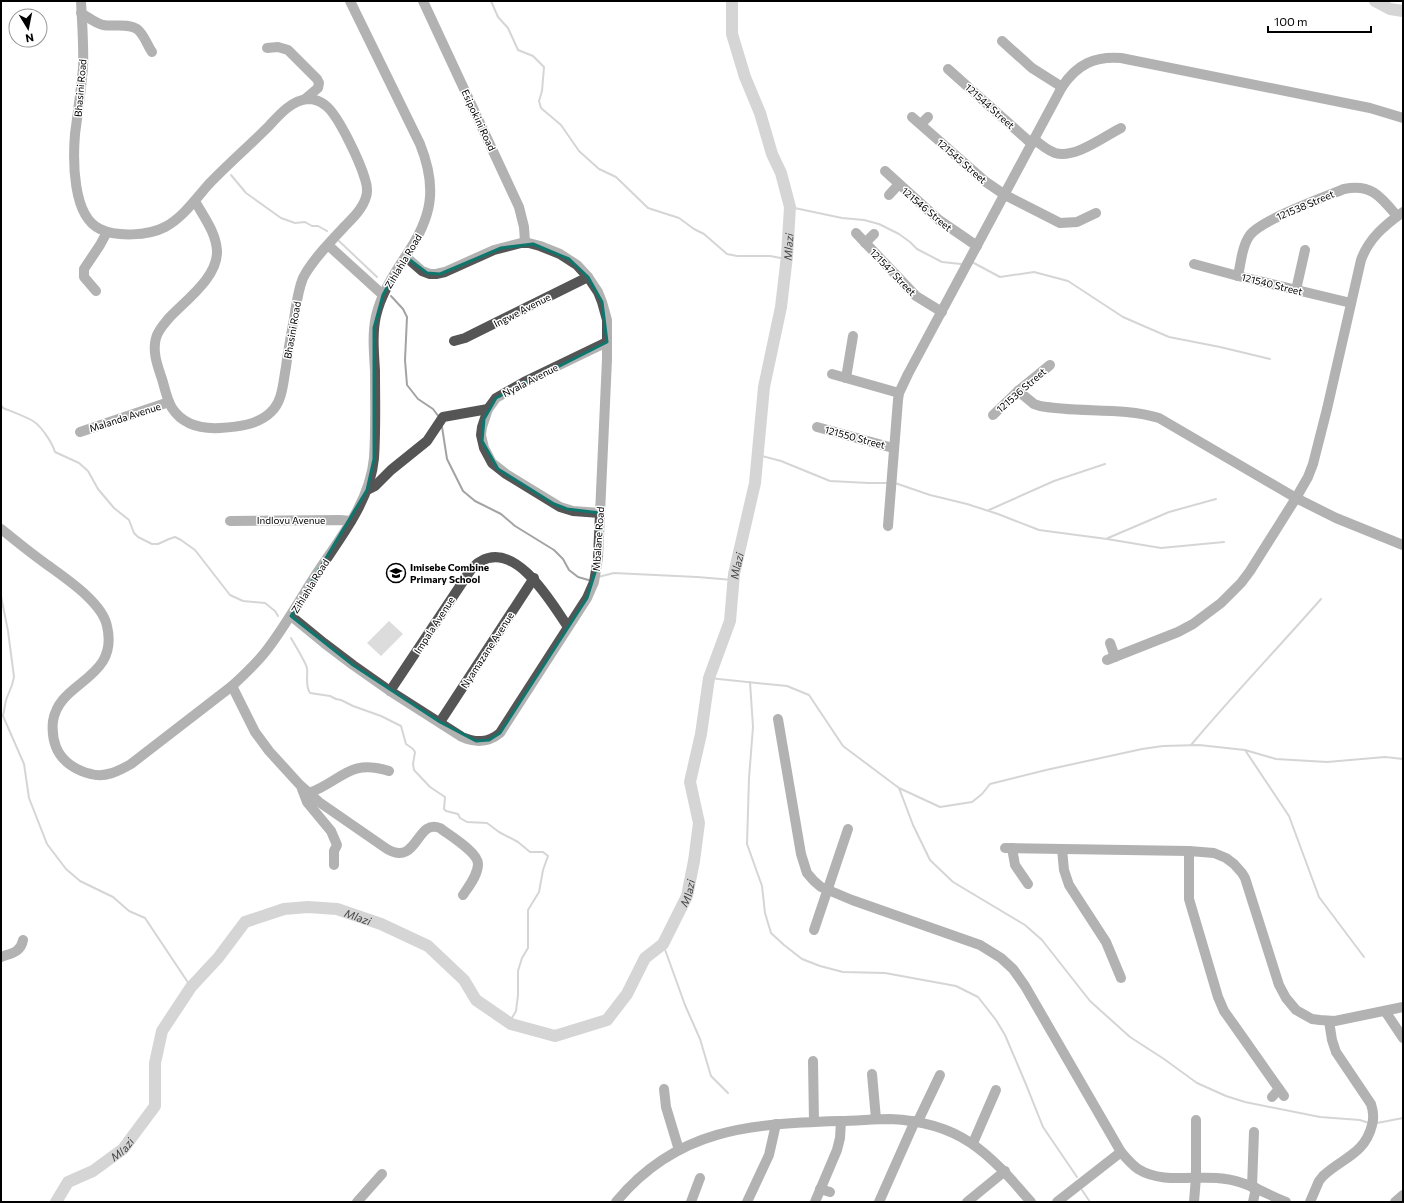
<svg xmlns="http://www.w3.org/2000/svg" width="1404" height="1203" viewBox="0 0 1404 1203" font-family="Commissioner,sans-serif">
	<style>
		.green { fill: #dcdcdc }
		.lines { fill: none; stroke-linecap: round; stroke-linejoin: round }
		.stream { stroke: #a3a3a3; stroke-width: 2 }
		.river { stroke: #a3a3a3; stroke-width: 12 }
		.minor { stroke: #555; stroke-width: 10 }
		.marked { fill: none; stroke: #0f766e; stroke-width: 3; stroke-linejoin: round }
		.labels { text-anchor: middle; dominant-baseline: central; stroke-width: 3; stroke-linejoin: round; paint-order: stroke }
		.street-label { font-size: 10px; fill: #000; stroke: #fff }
		.poi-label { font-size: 10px; font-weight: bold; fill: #000; stroke: #fff; text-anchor: start }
		.water-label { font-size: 11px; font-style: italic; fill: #444; stroke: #fff }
	</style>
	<rect width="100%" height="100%" fill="#fff"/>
	<polygon class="green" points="389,621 403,634 381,656 367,643"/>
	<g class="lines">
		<g class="stream">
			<polyline points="491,1 498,17 508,28 518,50 533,56 544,67 542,91 539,101 541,108 561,125 579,151 599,169 616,177 648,208 679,218 694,229 704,234 727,254 737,256 770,256 786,259"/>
			<polyline points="231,175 246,193 281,218 295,223 305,222 312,226 318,226 327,231"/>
			<polyline points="790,207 842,218 864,220 879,224 899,234 910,242 917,249 942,262 961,264"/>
			<polyline points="339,241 377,277"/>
			<polyline points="972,262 1000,277 1034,272 1068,281 1123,317 1169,337 1220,347 1270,359"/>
			<polyline points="391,296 403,309 407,317 405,360 407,385 418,399 433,409 439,417"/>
			<path d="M 1,405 L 3,408 C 13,412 24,416 33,421 C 41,426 52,442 55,452 L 79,463 L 88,471 L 98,489 L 114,508 L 129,520 L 134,533 L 138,537 L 152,544 L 158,544 L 169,539 L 175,537 L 181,540 L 195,550 L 230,595 L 243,601 L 265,603 L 275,611 L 278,616"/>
			<polyline points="442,427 447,459 463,491 475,501 501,514 515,526 554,550 563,559 569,570 578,577 592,581"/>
			<polyline points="758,455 781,461 830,481 868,483 887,483"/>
			<polyline points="895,483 930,495 967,504 998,514 1039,530 1107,539 1161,548 1224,542"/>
			<polyline points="989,510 1054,481 1105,464"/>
			<polyline points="1108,538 1169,512 1216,499"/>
			<polyline points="599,577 602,576 614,573 697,577 733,580"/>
			<polyline points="1,596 8,631 14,677 12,685 6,700 3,716 24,764 29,798 47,844 66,869 80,881 113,897 129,911 145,918 191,987"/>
			<path d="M 291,638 C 295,645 305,661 307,668 C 308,676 305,686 310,693 L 330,696 L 336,699 L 341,700 L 353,706 L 381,716 L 401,726 L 406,744 L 413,749 L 415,752 L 413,764 L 414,770 L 430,787 L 445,797 L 444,809 L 446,811 L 458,814 L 460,818 L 467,822 L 487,823 L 499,832 L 518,842 L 530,852 L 543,852 L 548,856 L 543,870 L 539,892 L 528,910 L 528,948 L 522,958 L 518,971 L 518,995 L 516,1011 L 509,1023"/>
			<polyline points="709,678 787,686 809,695 843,746 899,788 940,807 972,802 982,794 990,784 1046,770 1142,749 1163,746 1199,745 1245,750 1276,759 1327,762 1385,757 1403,759"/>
			<polyline points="750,682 753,727 749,778 747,844 762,886 765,913 771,933 784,945 802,959 820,966 843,972 885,973 956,986 978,997 996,1020 1005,1035 1025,1082 1043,1127 1077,1177"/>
			<path d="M 1191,745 C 1233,695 1278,648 1321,599"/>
			<polyline points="1245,750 1289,816 1319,897 1364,957"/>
			<polyline points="899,788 913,825 930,860 953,882 1025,925 1042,940 1090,1001 1130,1037 1164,1059 1197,1083 1226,1096 1245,1102 1320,1117 1360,1120 1369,1123"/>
			<polyline points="663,944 685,1005 700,1039 711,1076 728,1093"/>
			<polyline points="1377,1123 1403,1118"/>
			<polyline points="1082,1190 1090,1202"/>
		</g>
		<g class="river">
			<polyline points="1375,1 1390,9 1403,11"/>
			<path id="s1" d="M 56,1202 L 68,1182 L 93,1171 L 123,1149 L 155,1106 L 155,1063 L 162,1031 L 191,987 L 218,958 L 245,922 L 284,909 L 308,907 L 337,909 L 381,924 L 428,946 L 464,980 L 476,1000 L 511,1024 L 555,1036 L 607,1020 L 627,994 L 645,958 L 663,944 L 687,896 L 694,861 L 699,823 L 690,782 L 701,734 L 709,678 L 730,621 L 734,574 L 755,483 L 764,387 L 781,307 L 787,256 L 790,207 L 781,173 L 772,154 L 760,113 L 745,77 L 732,34 L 732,1"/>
		</g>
		<g class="minor">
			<path d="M 81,1 C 82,23 84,46 83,68 C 81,90 78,112 75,134 C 73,159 72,216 100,229 C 116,237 148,236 165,227 C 182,218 195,200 208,185 C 227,165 249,146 269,126 C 279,115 292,100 308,99 C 314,99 320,101 325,105 C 338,114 360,162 365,179 C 367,185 368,191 366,197 C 363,208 353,218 345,226 C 332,240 312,260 303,278 C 298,290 296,306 294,319 C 291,335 288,351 286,367 C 283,382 283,401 271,412 C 258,425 237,427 220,428 C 202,429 183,425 172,408 C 167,400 165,389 162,379 C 158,367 152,352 156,338 C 158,330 164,324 169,318 C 186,300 218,277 217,251 C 216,232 203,216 195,201"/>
			<polyline points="423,1 519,207 524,227 525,242"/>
			<path d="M 81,13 C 88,17 95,23 103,25 C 113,27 128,23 137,29 C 144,34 147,45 152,52"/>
			<polyline points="1002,41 1032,68 1062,87"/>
			<polyline points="267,48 278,47 288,50 317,79 319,83 318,88 305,99"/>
			<polyline points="948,69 1032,144"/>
			<polyline points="912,117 986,182 1005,195 1060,223 1077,222 1096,213"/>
			<polyline points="921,124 928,117"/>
			<path d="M 1034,139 C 1041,145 1047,150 1055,153 C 1075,159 1103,137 1121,128"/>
			<polyline points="885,171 939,220 977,246"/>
			<polyline points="889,195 899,184"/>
			<polyline points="856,233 916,296 942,312"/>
			<polyline points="865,243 874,234"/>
			<polyline points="328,245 383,295"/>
			<polyline points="1194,264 1238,276 1351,303"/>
			<path d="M 1238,276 C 1241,262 1242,246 1250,235 C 1261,220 1324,197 1344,189 C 1371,183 1381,197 1397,216"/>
			<polyline points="1296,290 1305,250"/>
			<polyline points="96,291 84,277 84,269 100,245 107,232"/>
			<polyline points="454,341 465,338 475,333 588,277"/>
			<polyline points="832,374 899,393"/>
			<polyline points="846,378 853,336"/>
			<path d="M 1018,391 L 1034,404 L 1040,406 C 1079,413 1122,407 1159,418 L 1296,498 L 1336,518 L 1403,545"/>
			<polyline points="993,415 1018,391 1050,365"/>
			<polyline points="817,427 893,448"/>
			<polyline points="80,432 169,402"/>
			<polyline points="367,490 375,486 391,470 427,441 443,417 488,409"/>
			<polyline points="600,513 573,511 560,507 506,474 492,463 484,448 481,435 482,427 488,409 496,398 524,382 607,342"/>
			<polyline points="230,521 340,520 351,521"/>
			<path d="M 888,526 L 898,400 L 899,393 L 908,374 L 1062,87 C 1077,64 1095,56 1121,58 L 1370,108 L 1403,118"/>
			<path d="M 1,529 C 15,540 28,551 42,561 C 62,576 102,601 107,626 C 110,639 109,651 103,661 C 89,684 58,691 53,721 C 52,730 53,739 56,747 C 62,762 77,771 91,774 C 105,778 119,771 131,764 L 232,686 C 244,675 256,664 266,651 C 285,627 300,599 317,573 C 340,538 370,502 374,458 C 376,429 375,400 375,371 C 374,353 372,334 376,316 C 381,294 393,276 405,257 C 432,218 438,189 420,144 L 350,1"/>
			<path d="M 291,616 L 324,643 L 353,665 L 390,691 L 462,737 C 476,743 488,743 500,733 L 587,598 L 594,582 L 598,558 L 607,359 L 607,320 L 602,302 L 598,292 L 588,277 L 577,265 L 560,254 L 540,246 L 525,242 L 494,250 L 445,272 L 436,274 L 430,274 L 422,271 L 406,257"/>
			<polyline points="1110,643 1115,657"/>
			<path d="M 1107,660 L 1178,632 L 1193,624 L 1221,603 L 1241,583 L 1250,571 L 1296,498 L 1308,477 L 1313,464 L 1327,409 L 1361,260 C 1369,238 1385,225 1403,212"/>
			<path d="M 232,686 L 255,732 L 269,751 L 300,785 L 319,802 L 387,849 C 418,867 416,818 440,828 C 449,835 478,852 478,864 C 478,875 469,886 463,895"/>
			<path d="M 390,691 L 466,577 C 470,571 474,564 481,561 C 517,541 552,604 568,627"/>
			<path d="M 778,719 L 801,854 L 807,873 L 814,881 L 821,887 L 852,900 L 980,945 L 1001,958 L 1013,969 L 1025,986 L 1121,1152 C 1126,1158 1131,1164 1138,1169 C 1164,1185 1197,1174 1226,1179 C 1247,1182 1266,1194 1286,1202"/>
			<polyline points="440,722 534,578"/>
			<polyline points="302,789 307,802 331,831 337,845 334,851 334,865"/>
			<path d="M 309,793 C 342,781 349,758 389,771"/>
			<polyline points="1005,848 1189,851 1214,853 1226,858 1234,864 1242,873 1245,878 1279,985 1286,998 1296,1010 1312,1019 1320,1020 1335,1021 1403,1007"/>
			<polyline points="1012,848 1015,865 1028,884"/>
			<polyline points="1062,849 1064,870 1069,885 1106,942 1121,978"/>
			<polyline points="1189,851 1189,899 1218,997 1224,1011 1234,1025 1284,1096"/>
			<polyline points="814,930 848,829"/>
			<path d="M 1,957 C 12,953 21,952 23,940"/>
			<polyline points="1385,1011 1403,1038"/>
			<polyline points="813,1061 814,1122"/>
			<polyline points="872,1074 876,1119"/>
			<polyline points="664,1089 666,1107 679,1150"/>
			<polyline points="1272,1097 1279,1089"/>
			<polyline points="918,1121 940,1075"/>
			<polyline points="973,1143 996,1090"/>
			<polyline points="1252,1187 1254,1132"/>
			<polyline points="820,1189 830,1192"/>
			<polyline points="357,1202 382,1174"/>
			<path d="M 616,1202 C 677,1128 750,1124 839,1121 C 856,1121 873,1119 890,1119 C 960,1122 988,1152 1031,1202"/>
			<polyline points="691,1202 700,1178"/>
			<polyline points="747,1202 769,1155 776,1124"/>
			<polyline points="815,1202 837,1150 840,1138 841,1121"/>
			<polyline points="879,1202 915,1121"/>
			<polyline points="967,1202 1005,1171"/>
			<polyline points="1057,1202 1121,1152"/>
			<polyline points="1194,1202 1196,1177 1196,1120"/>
			<polyline points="1253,1202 1256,1188"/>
			<path d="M 1310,1202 L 1319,1181 L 1323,1176 C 1342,1158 1365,1154 1372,1125 C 1374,1118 1373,1110 1371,1104 L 1336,1052 L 1332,1040 L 1329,1021"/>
			<polyline points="1395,1202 1403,1195"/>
		</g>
	</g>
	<path d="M0 0H1404V1203H0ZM 533,244 L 569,259 L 588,277 L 602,302 L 607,342 L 496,398 L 484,419 L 482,441 L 498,469 L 554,504 L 567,509 L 600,513 L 597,566 L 587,598 L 500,733 L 489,740 L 476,741 L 440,722 L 353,665 L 291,616 L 367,490 L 374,459 L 374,328 L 383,295 L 396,271 L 406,257 L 427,273 L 440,274 L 501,248 Z" fill="#fff" fill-opacity=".55" fill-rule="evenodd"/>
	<path class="marked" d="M 533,244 L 569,259 L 588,277 L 602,302 L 607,342 L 496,398 L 484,419 L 482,441 L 498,469 L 554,504 L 567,509 L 600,513 L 597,566 L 587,598 L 500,733 L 489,740 L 476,741 L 440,722 L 353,665 L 291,616 L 367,490 L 374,459 L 374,328 L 383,295 L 396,271 L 406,257 L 427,273 L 440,274 L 501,248 Z"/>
	<defs>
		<symbol id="school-ring" viewBox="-11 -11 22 22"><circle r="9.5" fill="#fff" stroke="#000" stroke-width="1.5"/><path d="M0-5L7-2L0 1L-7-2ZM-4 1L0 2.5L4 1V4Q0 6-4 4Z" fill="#000"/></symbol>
	</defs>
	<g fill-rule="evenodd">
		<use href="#school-ring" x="385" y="562" width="22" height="22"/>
	</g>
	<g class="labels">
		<g class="street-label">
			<text transform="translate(80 88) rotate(-85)">Bhasini Road</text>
			<text transform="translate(990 106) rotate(42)">121544 Street</text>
			<text transform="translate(479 120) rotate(65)">Esipokini Road</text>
			<text transform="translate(962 161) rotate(41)">121545 Street</text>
			<text transform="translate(1305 205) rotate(-23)">121538 Street</text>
			<text transform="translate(927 209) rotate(40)">121546 Street</text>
			<text transform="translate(403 261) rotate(-59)">Zihlahla Road</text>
			<text transform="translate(893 272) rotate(46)">121547 Street</text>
			<text transform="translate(1272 284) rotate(14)">121540 Street</text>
			<text transform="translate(522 310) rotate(-27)">Ingwe Avenue</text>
			<text transform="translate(292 330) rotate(-80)">Bhasini Road</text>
			<text transform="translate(530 380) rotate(-27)">Nyala Avenue</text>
			<text transform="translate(1021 390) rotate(-41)">121536 Street</text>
			<text transform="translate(125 417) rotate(-18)">Malanda Avenue</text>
			<text transform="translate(855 437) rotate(15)">121550 Street</text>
			<text x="291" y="520">Indlovu Avenue</text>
			<text transform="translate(598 539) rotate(-86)">Mbalane Road</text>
			<text transform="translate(310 586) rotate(-58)">Zihlahla Road</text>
			<text transform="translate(434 625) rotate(-57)">Impala Avenue</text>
			<text transform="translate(487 650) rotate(-57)">Nyamazane Avenue</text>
		</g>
		<g class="poi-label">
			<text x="410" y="567">Imisebe Combine<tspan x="410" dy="12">Primary School</tspan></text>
		</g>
		<g class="water-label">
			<text stroke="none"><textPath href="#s1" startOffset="1574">Mlazi</textPath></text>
			<text stroke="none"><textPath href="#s1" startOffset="1250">Mlazi</textPath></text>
			<text stroke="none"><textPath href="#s1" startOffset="915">Mlazi</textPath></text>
			<text stroke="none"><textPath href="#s1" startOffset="471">Mlazi</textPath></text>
			<text stroke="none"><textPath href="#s1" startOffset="87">Mlazi</textPath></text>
		</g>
	</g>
	<rect width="1404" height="1203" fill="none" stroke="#000000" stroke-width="4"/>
	<g transform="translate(28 28) rotate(170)"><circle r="19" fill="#ffffff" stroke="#999999"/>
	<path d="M0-3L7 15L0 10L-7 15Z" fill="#000000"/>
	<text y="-6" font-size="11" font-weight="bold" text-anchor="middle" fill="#000000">N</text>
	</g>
	<path d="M1268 26v6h103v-6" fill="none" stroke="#000000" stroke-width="2"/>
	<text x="1274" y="26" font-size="12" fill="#000000" stroke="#ffffff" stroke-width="3" paint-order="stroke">100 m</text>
</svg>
